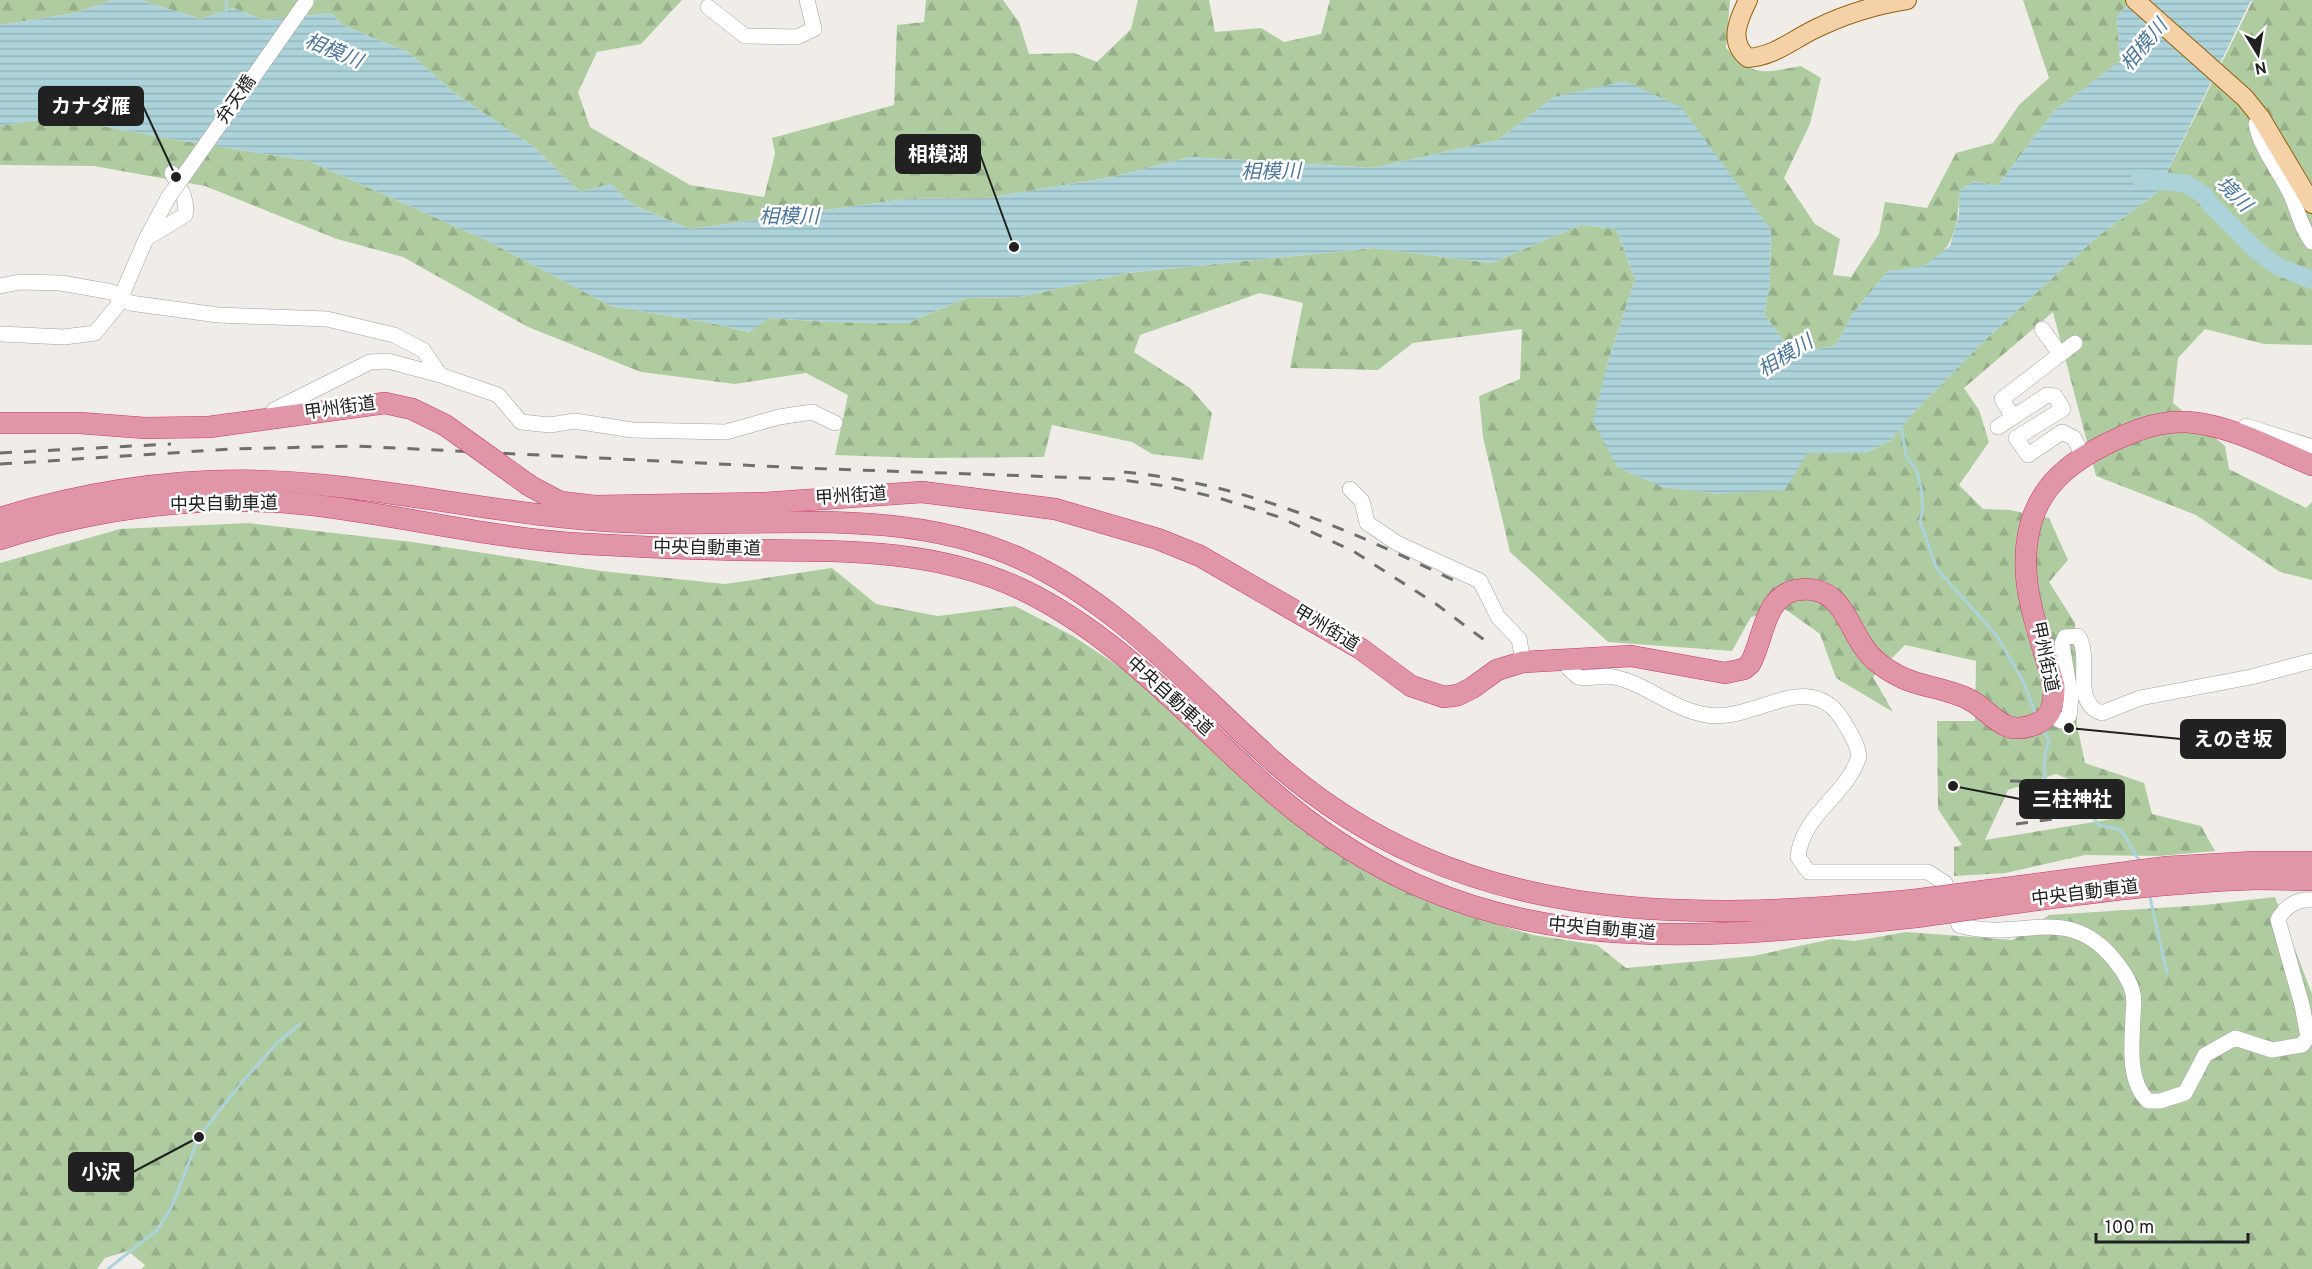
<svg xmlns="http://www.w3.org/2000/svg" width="2312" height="1269" viewBox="0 0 2312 1269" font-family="Overpass,'Noto Sans JP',sans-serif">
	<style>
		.forest { fill: url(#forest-firs); fill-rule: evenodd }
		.water { fill: url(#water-rules) }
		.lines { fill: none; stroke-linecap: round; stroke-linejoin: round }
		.stream { stroke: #acd2da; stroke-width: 3 }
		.river { stroke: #acd2da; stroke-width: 18 }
		.minor-casing { stroke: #a2a2a2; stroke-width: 16 }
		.major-casing { stroke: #92600b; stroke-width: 20 }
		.highway-casing { stroke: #cf356f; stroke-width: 22 }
		.minor { stroke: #fff; stroke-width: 15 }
		.major { stroke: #f5d1a8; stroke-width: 18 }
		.highway { stroke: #e196a7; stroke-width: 21 }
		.rail { stroke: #6f6f6f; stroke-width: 3; stroke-dasharray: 12 12; stroke-linecap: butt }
		.minor-bridge-casing { stroke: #a2a2a2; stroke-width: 16; stroke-linecap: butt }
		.highway-bridge-casing { stroke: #cf356f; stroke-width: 22; stroke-linecap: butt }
		.minor-bridge { stroke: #fff; stroke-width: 15 }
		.highway-bridge { stroke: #e196a7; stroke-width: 21 }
		.labels { text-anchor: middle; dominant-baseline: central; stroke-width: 5; stroke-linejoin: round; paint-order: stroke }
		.street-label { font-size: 18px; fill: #212121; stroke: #fff }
		.water-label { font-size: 20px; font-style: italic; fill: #4c779b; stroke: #fff }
		.leader { fill: none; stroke: #212121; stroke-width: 2 }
		.callout-dot { fill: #212121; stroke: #fff; stroke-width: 2 }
		.callout { fill: #212121; stroke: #212121; stroke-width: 2 }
		.callout-label { font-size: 20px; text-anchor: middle; font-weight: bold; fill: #fff }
	</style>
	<defs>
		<pattern id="forest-firs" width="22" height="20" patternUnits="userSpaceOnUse" patternTransform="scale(1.5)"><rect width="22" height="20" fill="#afcca0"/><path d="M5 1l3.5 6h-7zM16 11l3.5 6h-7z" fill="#96af8a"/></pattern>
		<pattern id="water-rules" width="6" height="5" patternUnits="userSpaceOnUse" patternTransform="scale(1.5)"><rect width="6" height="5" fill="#acd2da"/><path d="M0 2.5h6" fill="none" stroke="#94b4bb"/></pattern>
	</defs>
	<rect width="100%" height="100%" fill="#f0ede8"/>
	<g class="forest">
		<polygon points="0,0 112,0 76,13 0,25"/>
		<path d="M 140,0 L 682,0 L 641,44 L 597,52 L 578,92 L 590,127 L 690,185 L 764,197 L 775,154 L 772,138 L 894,105 L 897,25 L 924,22 L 926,0 L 1003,0 L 1019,22 L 1029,54 L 1074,53 L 1097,62 L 1131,29 L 1138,0 L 1209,0 L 1215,32 L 1261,28 L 1284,42 L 1321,34 L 1330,0 L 1730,0 L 1726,48 C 1757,78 1760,73 1801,66 L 1821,78 L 1810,124 L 1784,178 L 1815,224 L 1840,239 L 1833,275 L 1851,277 L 1879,234 L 1885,202 L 1927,208 L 1956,153 L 1993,143 L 2019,105 L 2049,78 L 2023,0 L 2132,0 L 2117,17 L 2120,61 L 2054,111 L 1997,186 L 1974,181 L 1959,191 C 1959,221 1955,251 1925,265 C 1915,270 1899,270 1888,271 L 1853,313 L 1836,345 L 1794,355 L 1764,314 L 1770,282 L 1771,230 L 1554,97 L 1498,140 L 1374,168 L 1191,157 L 1112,177 L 987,198 L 905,199 L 690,229 L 633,205 L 611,184 L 580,192 L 534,147 L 453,92 L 408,52 L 342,25 L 331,13 L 264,20 L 233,8 L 201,19 Z"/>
		<path d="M 2253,0 L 2312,0 L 2312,345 L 2264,344 L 2205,329 L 2178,358 L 2173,403 L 2225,446 L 2229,469 L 2306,508 L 2312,502 L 2312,580 L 2280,572 L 2196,515 L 2096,476 L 2053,312 L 1964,388 L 1979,410 L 1989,442 L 1959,485 L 1983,509 L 2010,510 L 2049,518 L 2068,560 L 2049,582 L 2075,623 L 2077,725 L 2085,763 L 2144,783 L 2152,814 L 2201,826 L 2215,851 L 2159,856 L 2085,855 L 2006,873 L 1954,876 L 1954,847 L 1962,845 L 1938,809 L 1937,721 L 1975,721 L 1976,661 L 1905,645 L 1873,677 L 1893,712 L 1836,678 L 1820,634 L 1785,609 L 1751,617 L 1732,651 L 1608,642 L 1510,552 L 1483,437 L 1479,396 L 1520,379 L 1522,329 L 1413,343 L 1378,370 L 1290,368 L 1303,303 L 1260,293 L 1140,335 L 1134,352 L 1190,388 L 1212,413 L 1203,460 L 1152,454 L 1132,442 L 1052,425 L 1044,457 L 918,458 L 835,455 L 848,395 L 806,373 L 735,384 L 641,372 L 528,327 L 403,257 L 337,239 L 205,186 L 94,166 L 0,165 L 0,126 L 56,117 L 165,138 L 309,161 L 488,241 L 611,306 L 711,323 L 749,332 L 769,318 L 830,322 L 908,323 L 966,298 L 1020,297 L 1127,273 L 1374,248 L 1491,263 L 1581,225 L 1616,229 L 1635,279 L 1607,365 L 1617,467 L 1663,487 L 1720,494 L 1807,453 L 1865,453 L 1890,441 L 1914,412 L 1983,342 L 2098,236 L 2157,193 ZM 2056,774 L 2120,801 L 2118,818 L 1985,840 L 2008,790 Z"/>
		<polygon points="248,523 412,542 601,571 725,584 832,568 876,604 938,616 1015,606 1073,636 1144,683 1299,825 1348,857 1393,882 1470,916 1533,935 1597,945 1626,968 1753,956 1832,939 1855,941 1906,932 2013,940 2049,915 2204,905 2275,897 2312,994 2312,1269 142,1269 145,1265 128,1251 105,1258 97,1269 0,1269 0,563 120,529"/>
	</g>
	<polygon class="water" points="112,0 140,0 201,19 233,8 264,20 331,13 342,25 408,52 453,92 534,147 580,192 611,184 633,205 690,229 905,199 987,198 1112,177 1191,157 1374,168 1498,140 1554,97 1625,81 1681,107 1771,230 1770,282 1764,314 1794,355 1836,345 1853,313 1888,271 1924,266 1950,246 1959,215 1959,191 1974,181 1997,186 2054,111 2120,61 2117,17 2132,0 2255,0 2250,2 2157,193 2098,236 1983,342 1914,412 1890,441 1865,453 1807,453 1785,490 1720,494 1662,487 1617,467 1593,421 1607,365 1635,279 1616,229 1581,225 1491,263 1374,248 1127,273 1020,297 966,298 908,323 830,322 769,318 750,332 711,323 611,306 488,241 309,161 165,138 56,117 0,126 0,25 76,13"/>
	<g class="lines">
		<g class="stream">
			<polyline points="226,13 227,0"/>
			<polyline points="1901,426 1906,455 1917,472 1921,488 1923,509 1920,522 1937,569 1997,636 2024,683 2036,715"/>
			<path d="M 2043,729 L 2049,741 C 2044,754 2040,782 2053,792 C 2071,808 2084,796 2098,825 L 2118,829 L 2124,834 L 2141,864"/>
			<polyline points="2149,893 2167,973"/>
			<polyline points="108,1269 157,1230 172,1206 199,1137 242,1082 279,1041 300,1024"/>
		</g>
		<polyline class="river" points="2140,178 2187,184 2204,195 2211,205 2255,249 2277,266 2312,280"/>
		<defs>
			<g id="minor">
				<polyline points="708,7 745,36 797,37 814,29 807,0"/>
				<path d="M 2261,118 L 2256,124 C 2261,150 2280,171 2291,195 C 2298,211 2301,228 2312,242"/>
				<path d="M 147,238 L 185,215 C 189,200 178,185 172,173"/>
				<polyline points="0,286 20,282 61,283 112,292 130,303 218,315 327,319 394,335 423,350 440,375 498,395 521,422 550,425 575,421 632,430 726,432 779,417 812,412 835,423"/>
				<polyline points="2042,329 2060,354"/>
				<polyline points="0,334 64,337 95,333 117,306 146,239 168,198"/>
				<polyline points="2013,417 2002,399 2075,343"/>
				<polyline points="269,419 274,410 370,362 388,361 440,375"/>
				<polyline points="1998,427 2047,395 2055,396 2063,409 2016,438 2028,455 2062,432 2074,438 2083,456"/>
				<polyline points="2240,435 2246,426 2312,447"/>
				<polyline points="1350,489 1362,501 1367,523 1397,543 1480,581 1498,617 1519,639 1523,662"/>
				<path d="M 1567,660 L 1569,669 L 1578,677 C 1590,680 1602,674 1614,677 C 1647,684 1673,710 1707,715 C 1754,723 1809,667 1842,719 C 1849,731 1857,742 1859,756 C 1847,796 1802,814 1798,857 L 1809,872 L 1928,872 L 1945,883 L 1959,925 C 2020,944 2070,898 2119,966 C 2124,972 2132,986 2133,994 C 2135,1001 2133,1010 2133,1017 C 2132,1043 2127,1081 2148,1101 L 2160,1101 L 2185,1093 L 2205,1055 L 2235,1038 L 2272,1050 L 2302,1045 L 2308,1037 L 2302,1005 L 2278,920 C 2284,907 2298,898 2312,900"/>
				<path d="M 2049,714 L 2061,721 L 2069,716 L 2071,698 L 2062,644 L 2065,637 L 2078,636 C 2093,658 2070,703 2102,713 L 2140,698 L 2251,677 L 2312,661"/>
			</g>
			<g id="major">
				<path d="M 1748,0 C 1738,20 1728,42 1748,58 C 1775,56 1792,40 1815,29 C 1845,14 1875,5 1907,0"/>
				<polyline points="2135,0 2245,98 2261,118 2312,204"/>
			</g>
			<g id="highway">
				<polyline points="0,423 80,423 145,428 209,427 385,403 412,409 445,425"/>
				<path d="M 530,486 L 560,502 L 595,506 L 765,503 L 922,492 L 1055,509 L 1158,539 L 1200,556 L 1361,649 L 1411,686 L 1444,697 L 1458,695 L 1472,688 L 1497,670 L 1523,662 L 1631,656 L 1725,673 L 1744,669 L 1750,664 C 1764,640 1763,596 1797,590 C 1847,582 1847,637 1876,661 C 1909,688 1929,683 1964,697 C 1992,708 1999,739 2036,724 C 2053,717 2054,702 2054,686 C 2045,651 2027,606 2026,570 C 2023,501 2057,466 2117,439 C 2141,428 2161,421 2187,422 C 2231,425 2273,449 2312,465"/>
				<path d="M 0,518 C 105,486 213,473 323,485 C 425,495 525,518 627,522 C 759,529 897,503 1021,559 C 1121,605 1194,691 1275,763 C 1460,926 1682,922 1914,900"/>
				<path d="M 0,539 C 99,507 209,493 313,505 C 405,516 494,539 587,544 C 638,547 689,549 740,550 C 836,551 932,547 1021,589 C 1118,635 1189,718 1267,787 C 1467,964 1671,943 1916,917"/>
				<polyline points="2254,862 2312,862"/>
				<polyline points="2256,879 2312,880"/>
			</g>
		</defs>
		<use href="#minor" class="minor-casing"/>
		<use href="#major" class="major-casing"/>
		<use href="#highway" class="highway-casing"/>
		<use href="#minor" class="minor"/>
		<use href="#major" class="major"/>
		<use href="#highway" class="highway"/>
		<g class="rail">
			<polyline points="0,453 171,444"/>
			<polyline points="0,464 232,449 355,446 802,468 1115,479 1173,487 1222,499 1279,517 1353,551 1436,604 1491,645"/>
			<path d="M 1124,472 C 1246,484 1346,528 1455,581"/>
			<polyline points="2010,781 2062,782"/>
			<polyline points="2016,824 2128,809"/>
		</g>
		<defs>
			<polyline id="minor-bridge" points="168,198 306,2"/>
			<g id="highway-bridge">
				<polyline points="445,425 530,486"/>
				<polyline points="1914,900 2167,867 2254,862"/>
				<path d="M 1916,917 C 2029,901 2142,883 2256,879"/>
			</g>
		</defs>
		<use href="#minor-bridge" class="minor-bridge-casing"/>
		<use href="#highway-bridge" class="highway-bridge-casing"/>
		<use href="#minor-bridge" class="minor-bridge"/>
		<use href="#highway-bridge" class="highway-bridge"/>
	</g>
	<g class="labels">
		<g class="street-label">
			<text transform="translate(237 100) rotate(-55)">弁天橋</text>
			<text transform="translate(340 409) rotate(-8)">甲州街道</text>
			<text transform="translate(851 497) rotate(-4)">甲州街道</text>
			<text transform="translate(224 505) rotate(-1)">中央自動車道</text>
			<text transform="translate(707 549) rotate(1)">中央自動車道</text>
			<text transform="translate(1326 629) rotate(31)">甲州街道</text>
			<text transform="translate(2044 657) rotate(78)">甲州街道</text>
			<text transform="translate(1169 697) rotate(42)">中央自動車道</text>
			<text transform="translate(2085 894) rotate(-7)">中央自動車道</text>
			<text transform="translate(1602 930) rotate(5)">中央自動車道</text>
		</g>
		<g class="water-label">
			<text transform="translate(2145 46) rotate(-50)">相模川</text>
			<text transform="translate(333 52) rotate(22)">相模川</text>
			<text transform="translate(1271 173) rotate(-1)">相模川</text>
			<text transform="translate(2233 195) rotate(45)">境川</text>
			<text x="789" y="218">相模川</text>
			<text transform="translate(1786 357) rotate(-32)">相模川</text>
		</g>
	</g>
	<path class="leader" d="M176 177L143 106M1014 247L980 154M2069 728L2181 739M1953 786L2020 799M199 1137L133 1172"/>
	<g class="callout-dot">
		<circle cx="176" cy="177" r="6"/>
		<circle cx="1014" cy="247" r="6"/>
		<circle cx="2069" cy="728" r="6"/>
		<circle cx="1953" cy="786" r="6"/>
		<circle cx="199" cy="1137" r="6"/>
	</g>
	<g class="callout">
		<rect x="39" y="87" width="104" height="38" rx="6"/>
		<rect x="896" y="135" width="84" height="38" rx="6"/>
		<rect x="2181" y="720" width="104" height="38" rx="6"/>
		<rect x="2020" y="780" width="104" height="38" rx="6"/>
		<rect x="69" y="1153" width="64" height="38" rx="6"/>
	</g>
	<g class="callout-label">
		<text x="91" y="113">カナダ雁</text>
		<text x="938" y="161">相模湖</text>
		<text x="2233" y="746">えのき坂</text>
		<text x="2072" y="806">三柱神社</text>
		<text x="101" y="1179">小沢</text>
	</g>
	<g transform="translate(2258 54) rotate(169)" stroke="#ffffff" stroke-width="4.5" paint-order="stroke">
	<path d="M0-4.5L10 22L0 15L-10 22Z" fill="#212121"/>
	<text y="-9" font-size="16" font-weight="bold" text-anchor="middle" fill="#212121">N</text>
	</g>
	<path d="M2096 1233v9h152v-9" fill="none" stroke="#212121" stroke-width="3"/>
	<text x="2105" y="1233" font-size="18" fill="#212121" stroke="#ffffff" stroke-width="4.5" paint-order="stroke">100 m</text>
</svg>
